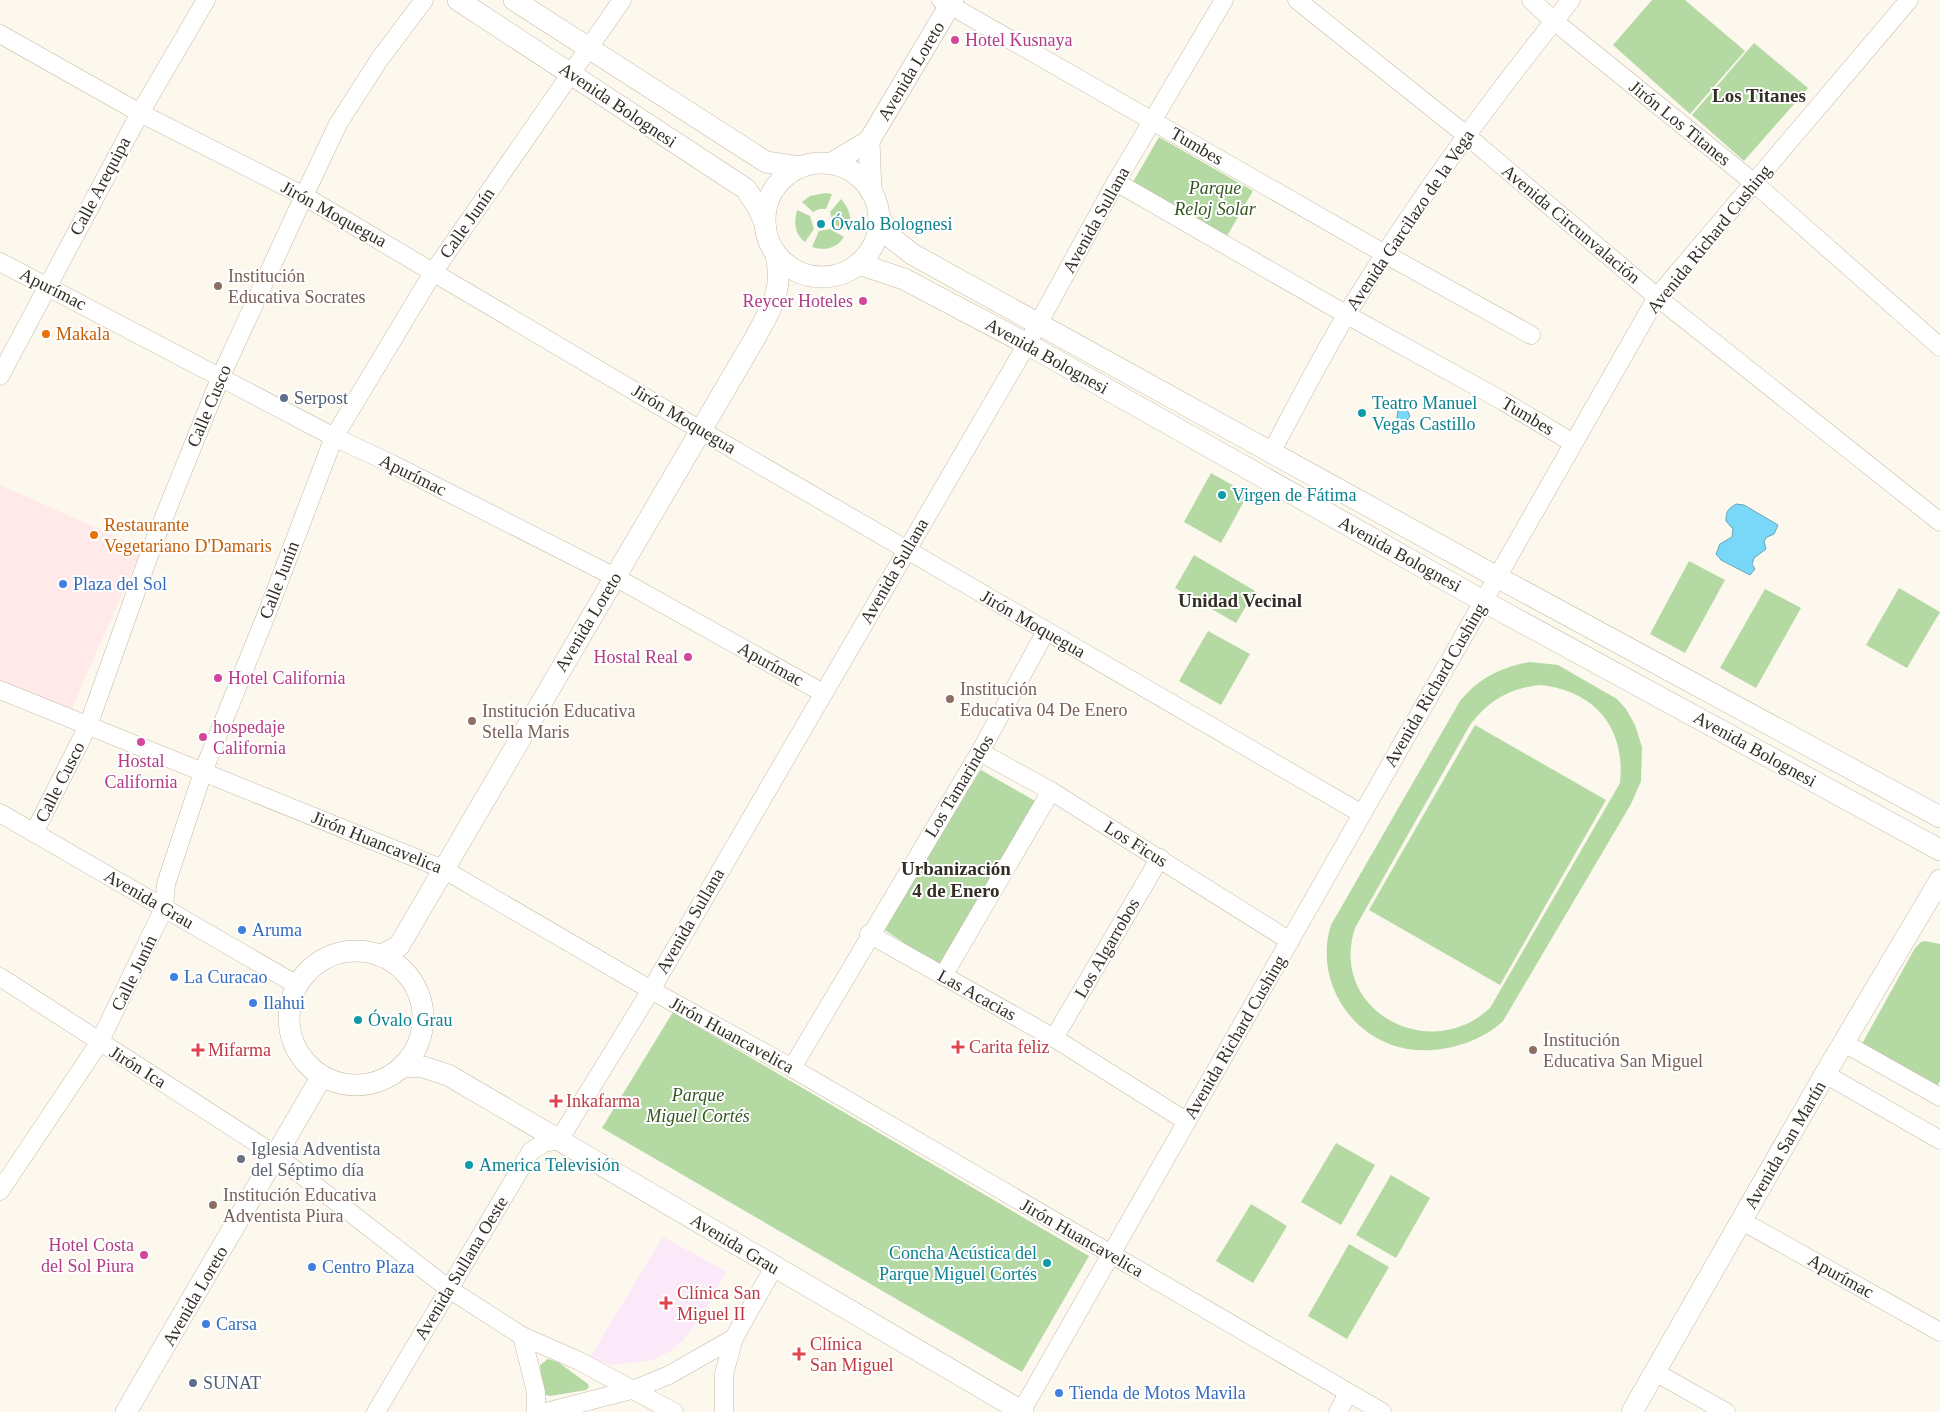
<svg xmlns="http://www.w3.org/2000/svg" width="1940" height="1412" viewBox="0 0 1940 1412" font-family="Georgia,serif">
	<style>
		.commercial { fill: #ffe9e9 }
		.medical { fill: #fbe8f9 }
		.green { fill: #b4d9a3; fill-rule: evenodd }
		.water { fill: #79d7f8; stroke: #64a5b9 }
		.lines { fill: none; stroke-linecap: round; stroke-linejoin: round }
		.minor-casing { stroke: #c5b9a1; stroke-width: 19 }
		.major-casing { stroke: #c5b9a1; stroke-width: 22 }
		.minor { stroke: #fff; stroke-width: 18 }
		.major { stroke: #fff; stroke-width: 21 }
		.hotel-dot { fill: #d1479c; stroke: #fff; stroke-width: 2 }
		.culture-dot { fill: #0f9aa8; stroke: #fff; stroke-width: 2 }
		.education-dot { fill: #8d6e63; stroke: #fff; stroke-width: 2 }
		.food-dot { fill: #e8710a; stroke: #fff; stroke-width: 2 }
		.service-dot { fill: #5c6f8a; stroke: #fff; stroke-width: 2 }
		.shop-dot { fill: #3f7fe0; stroke: #fff; stroke-width: 2 }
		.health-dot { fill: #e0444e; stroke: #fff; stroke-width: 2 }
		.worship-dot { fill: #6b7280; stroke: #fff; stroke-width: 2 }
		.labels { text-anchor: middle; dominant-baseline: central; stroke-width: 4; stroke-linejoin: round; paint-order: stroke }
		.hotel-label { font-size: 18px; fill: #b23c85; stroke: #fff; text-anchor: start }
		.street-label { font-size: 18px; fill: #332f25; stroke: #fff }
		.park-label { font-size: 18px; font-style: italic; fill: #32551d; stroke: #fff }
		.culture-label { font-size: 18px; fill: #0d838f; stroke: #fff; text-anchor: start }
		.education-label { font-size: 18px; fill: #785e54; stroke: #fff; text-anchor: start }
		.food-label { font-size: 18px; fill: #c56008; stroke: #fff; text-anchor: start }
		.service-label { font-size: 18px; fill: #4e5e75; stroke: #fff; text-anchor: start }
		.shop-label { font-size: 18px; fill: #366cbe; stroke: #fff; text-anchor: start }
		.health-label { font-size: 18px; fill: #be3a42; stroke: #fff; text-anchor: start }
		.worship-label { font-size: 18px; fill: #5b616d; stroke: #fff; text-anchor: start }
		.neighbourhood-label { font-size: 19px; font-weight: bold; fill: #332f25; stroke: #fff }
	</style>
	<rect width="100%" height="100%" fill="#fdf8ee"/>
	<polygon class="commercial" points="0,485 142,548 69,715 0,686"/>
	<polygon class="medical" points="663,1237 726,1271 706,1309 684,1339 672,1350 653,1360 612,1365 590,1357"/>
	<g class="green">
		<polygon points="1652,0 1685,0 1745,51 1690,114 1613,45"/>
		<polygon points="1754,43 1808,88 1744,161 1692,115"/>
		<polygon points="1159,137 1253,191 1227,236 1133,182"/>
		<polygon points="825,193 832,194 826,209 819,209 813,212 802,202 810,196"/>
		<path d="M 841,199 C 849,208 853,219 849,231 L 833,224 L 830,212 Z"/>
		<path d="M 797,210 L 810,216 L 814,229 L 805,242 C 794,234 794,222 797,210 Z"/>
		<path d="M 830,229 L 844,237 C 836,249 825,251 812,247 L 819,231 Z"/>
		<polygon points="1211,473 1248,494 1221,543 1184,522"/>
		<polygon points="1194,555 1255,591 1236,623 1175,588"/>
		<polygon points="1689,561 1725,580 1685,653 1650,634"/>
		<polygon points="1899,588 1940,612 1907,668 1866,645"/>
		<polygon points="1765,589 1801,608 1756,688 1720,668"/>
		<polygon points="1208,631 1250,654 1221,705 1179,681"/>
		<path d="M 1530,662 L 1558,665 L 1617,699 L 1626,709 L 1635,725 L 1642,747 L 1641,781 L 1631,804 L 1503,1021 C 1477,1046 1427,1058 1392,1045 C 1344,1028 1315,974 1331,925 L 1460,701 C 1479,678 1501,667 1530,662 ZM 1539,685 C 1594,690 1626,727 1620,783 L 1490,1008 C 1429,1065 1328,1010 1355,928 L 1470,725 C 1488,701 1508,689 1539,685 Z"/>
		<polygon points="1475,725 1606,800 1500,985 1369,910"/>
		<polygon points="981,770 1035,801 940,967 882,928 929,850"/>
		<polygon points="1925,941 1940,944 1940,1081 1937,1086 1863,1045 1863,1042 1915,948 1921,942"/>
		<polygon points="673,1012 1089,1256 1022,1372 602,1128"/>
		<polygon points="1336,1143 1375,1165 1341,1225 1301,1202"/>
		<polygon points="1391,1175 1430,1198 1396,1258 1356,1235"/>
		<polygon points="1251,1204 1287,1226 1253,1283 1216,1261"/>
		<polygon points="1349,1244 1389,1267 1347,1339 1308,1316"/>
		<polygon points="548,1359 558,1362 588,1384 589,1387 586,1390 550,1396 546,1395 543,1392 540,1365"/>
	</g>
	<g class="water">
		<polygon points="1403,399 1406,400 1405,405 1410,416 1405,423 1399,421 1397,418 1399,402"/>
		<path d="M 1736,504 L 1744,505 L 1778,525 L 1774,534 L 1767,537 L 1764,541 L 1766,549 L 1754,558 L 1752,564 L 1755,569 L 1750,575 L 1721,560 L 1716,554 L 1720,544 L 1732,537 L 1733,529 L 1726,521 C 1726,511 1728,509 1736,504 Z"/>
	</g>
	<g class="lines">
		<defs>
			<g id="minor">
				<polyline points="941,0 1385,254 1531,335"/>
				<polyline points="1297,0 1466,135 1657,297 1940,522"/>
				<polyline points="1531,0 1554,21 1753,182 1940,347"/>
				<polyline points="0,34 140,113 304,196 702,431 1362,814"/>
				<polyline points="1116,182 1347,315 1503,401 1573,443"/>
				<polyline points="0,262 334,437 392,464 615,577 823,693"/>
				<polyline points="0,376 140,113 206,0"/>
				<path d="M 1271,453 C 1296,406 1320,359 1347,314 C 1414,204 1490,100 1571,0"/>
				<polyline points="0,690 443,869 651,990 792,1068 1382,1412"/>
				<polyline points="980,752 1051,791 1290,941"/>
				<polyline points="0,813 297,985"/>
				<polyline points="34,833 88,726 152,547 221,376 304,196 338,124 379,60 424,0"/>
				<polyline points="869,934 1054,1038 1186,1121"/>
				<polyline points="943,976 1051,791"/>
				<polyline points="0,977 277,1156 449,1289 522,1336 579,1361 674,1412"/>
				<polyline points="1054,1038 1160,858"/>
				<polyline points="1844,1043 1940,1097"/>
				<polyline points="792,1068 980,752 1046,631"/>
				<polyline points="1825,1074 1940,1140"/>
				<polyline points="0,1191 99,1043 164,908 166,884 203,772 269,608 334,437 434,271 622,0"/>
				<polyline points="1742,1221 1940,1332"/>
				<polyline points="522,1336 536,1392 536,1412"/>
				<polyline points="1655,1372 1726,1412"/>
				<polyline points="376,1412 531,1151 544,1143 559,1140 651,990 1027,344 1116,182 1224,0"/>
				<polyline points="546,1412 635,1389 669,1375 734,1338"/>
				<polyline points="724,1412 724,1374 734,1338 774,1267"/>
				<polyline points="1021,1412 1657,297 1909,0"/>
				<polyline points="1338,1412 1348,1393"/>
			</g>
			<g id="major">
				<polyline points="458,0 746,189 759,209 765,224"/>
				<polyline points="514,0 766,162 800,167"/>
				<polyline points="869,141 871,192"/>
				<circle cx="822" cy="220" r="57"/>
				<polyline points="830,164 869,141 953,0"/>
				<polyline points="879,217 893,239 912,254 1497,577 1940,817"/>
				<polyline points="859,264 904,279 1027,344 1483,601 1940,850"/>
				<circle cx="356" cy="1018" r="67"/>
				<path d="M 380,956 L 399,946 L 755,338 C 771,308 784,291 776,255"/>
				<polyline points="403,1066 423,1067 448,1075 1023,1412"/>
				<polyline points="126,1412 322,1076"/>
				<polyline points="1632,1412 1825,1074 1940,880"/>
			</g>
		</defs>
		<use href="#minor" class="minor-casing"/>
		<use href="#major" class="major-casing"/>
		<use href="#minor" class="minor"/>
		<use href="#major" class="major"/>
	</g>
	<g class="hotel-dot">
		<circle cx="955" cy="40" r="5"/>
		<circle cx="863" cy="301" r="5"/>
		<circle cx="688" cy="657" r="5"/>
		<circle cx="218" cy="678" r="5"/>
		<circle cx="203" cy="737" r="5"/>
		<circle cx="141" cy="742" r="5"/>
		<circle cx="144" cy="1255" r="5"/>
	</g>
	<g class="culture-dot">
		<circle cx="821" cy="224" r="5"/>
		<circle cx="1362" cy="413" r="5"/>
		<circle cx="1222" cy="495" r="5"/>
		<circle cx="358" cy="1020" r="5"/>
		<circle cx="469" cy="1165" r="5"/>
		<circle cx="1047" cy="1263" r="5"/>
	</g>
	<g class="education-dot">
		<circle cx="218" cy="286" r="5"/>
		<circle cx="950" cy="699" r="5"/>
		<circle cx="472" cy="721" r="5"/>
		<circle cx="1533" cy="1050" r="5"/>
		<circle cx="213" cy="1205" r="5"/>
	</g>
	<g class="food-dot">
		<circle cx="46" cy="334" r="5"/>
		<circle cx="94" cy="535" r="5"/>
	</g>
	<g class="service-dot">
		<circle cx="284" cy="398" r="5"/>
		<circle cx="193" cy="1383" r="5"/>
	</g>
	<g class="shop-dot">
		<circle cx="63" cy="584" r="5"/>
		<circle cx="242" cy="930" r="5"/>
		<circle cx="174" cy="977" r="5"/>
		<circle cx="253" cy="1003" r="5"/>
		<circle cx="312" cy="1267" r="5"/>
		<circle cx="206" cy="1324" r="5"/>
		<circle cx="1059" cy="1393" r="5"/>
	</g>
	<g class="health-dot">
		<path d="M955.5 1039.5h5v5h5v5h-5v5h-5v-5h-5v-5h5z"/>
		<path d="M195.5 1042.5h5v5h5v5h-5v5h-5v-5h-5v-5h5z"/>
		<path d="M553.5 1093.5h5v5h5v5h-5v5h-5v-5h-5v-5h5z"/>
		<path d="M663.5 1295.5h5v5h5v5h-5v5h-5v-5h-5v-5h5z"/>
		<path d="M796.5 1346.5h5v5h5v5h-5v5h-5v-5h-5v-5h5z"/>
	</g>
	<circle class="worship-dot" cx="241" cy="1159" r="5"/>
	<g class="labels">
		<g class="hotel-label">
			<text x="965" y="40">Hotel Kusnaya</text>
			<text x="853" y="301" text-anchor="end">Reycer Hoteles</text>
			<text x="678" y="657" text-anchor="end">Hostal Real</text>
			<text x="228" y="678">Hotel California</text>
			<text x="213" y="727">hospedaje<tspan x="213" dy="21">California</tspan></text>
			<text x="141" y="761" text-anchor="middle">Hostal<tspan x="141" dy="21">California</tspan></text>
			<text x="134" y="1245" text-anchor="end">Hotel Costa<tspan x="134" dy="21">del Sol Piura</tspan></text>
		</g>
		<g class="street-label">
			<text transform="translate(911 71) rotate(-59)">Avenida Loreto</text>
			<text transform="translate(618 105) rotate(34)">Avenida Bolognesi</text>
			<text transform="translate(1680 123) rotate(39)">Jirón Los Titanes</text>
			<text transform="translate(1197 146) rotate(30)">Tumbes</text>
			<text transform="translate(100 186) rotate(-62)">Calle Arequipa</text>
			<text transform="translate(334 214) rotate(29)">Jirón Moquegua</text>
			<text transform="translate(1096 220) rotate(-61)">Avenida Sullana</text>
			<text transform="translate(1410 220) rotate(-56)">Avenida Garcilazo de la Vega</text>
			<text transform="translate(467 223) rotate(-55)">Calle Junín</text>
			<text transform="translate(1571 224) rotate(40)">Avenida Circunvalación</text>
			<text transform="translate(1709 239) rotate(-51)">Avenida Richard Cushing</text>
			<text transform="translate(53 289) rotate(27)">Apurímac</text>
			<text transform="translate(1047 356) rotate(29)">Avenida Bolognesi</text>
			<text transform="translate(209 406) rotate(-67)">Calle Cusco</text>
			<text transform="translate(1528 416) rotate(31)">Tumbes</text>
			<text transform="translate(684 419) rotate(31)">Jirón Moquegua</text>
			<text transform="translate(413 475) rotate(26)">Apurímac</text>
			<text transform="translate(1400 554) rotate(29)">Avenida Bolognesi</text>
			<text transform="translate(894 571) rotate(-60)">Avenida Sullana</text>
			<text transform="translate(279 580) rotate(-69)">Calle Junín</text>
			<text transform="translate(588 622) rotate(-59)">Avenida Loreto</text>
			<text transform="translate(1033 624) rotate(30)">Jirón Moquegua</text>
			<text transform="translate(771 664) rotate(29)">Apurímac</text>
			<text transform="translate(1435 685) rotate(-60)">Avenida Richard Cushing</text>
			<text transform="translate(1755 749) rotate(29)">Avenida Bolognesi</text>
			<text transform="translate(60 782) rotate(-63)">Calle Cusco</text>
			<text transform="translate(959 786) rotate(-59)">Los Tamarindos</text>
			<text transform="translate(377 842) rotate(22)">Jirón Huancavelica</text>
			<text transform="translate(1136 844) rotate(32)">Los Ficus</text>
			<text transform="translate(149 899) rotate(30)">Avenida Grau</text>
			<text transform="translate(690 921) rotate(-60)">Avenida Sullana</text>
			<text transform="translate(1107 948) rotate(-60)">Los Algarrobos</text>
			<text transform="translate(134 973) rotate(-64)">Calle Junín</text>
			<text transform="translate(977 995) rotate(29)">Las Acacias</text>
			<text transform="translate(732 1035) rotate(29)">Jirón Huancavelica</text>
			<text transform="translate(1235 1037) rotate(-60)">Avenida Richard Cushing</text>
			<text transform="translate(138 1067) rotate(32)">Jirón Ica</text>
			<text transform="translate(1785 1145) rotate(-60)">Avenida San Martín</text>
			<text transform="translate(1082 1238) rotate(30)">Jirón Huancavelica</text>
			<text transform="translate(735 1244) rotate(31)">Avenida Grau</text>
			<text transform="translate(461 1268) rotate(-59)">Avenida Sullana Oeste</text>
			<text transform="translate(1841 1276) rotate(29)">Apurímac</text>
			<text transform="translate(195 1296) rotate(-60)">Avenida Loreto</text>
		</g>
		<g class="park-label">
			<text x="1215" y="188">Parque<tspan x="1215" dy="21">Reloj Solar</tspan></text>
			<text x="698" y="1095">Parque<tspan x="698" dy="21">Miguel Cortés</tspan></text>
		</g>
		<g class="culture-label">
			<text x="831" y="224">Óvalo Bolognesi</text>
			<text x="1372" y="403">Teatro Manuel<tspan x="1372" dy="21">Vegas Castillo</tspan></text>
			<text x="1232" y="495">Virgen de Fátima</text>
			<text x="368" y="1020">Óvalo Grau</text>
			<text x="479" y="1165">America Televisión</text>
			<text x="1037" y="1253" text-anchor="end">Concha Acústica del<tspan x="1037" dy="21">Parque Miguel Cortés</tspan></text>
		</g>
		<g class="education-label">
			<text x="228" y="276">Institución<tspan x="228" dy="21">Educativa Socrates</tspan></text>
			<text x="960" y="689">Institución<tspan x="960" dy="21">Educativa 04 De Enero</tspan></text>
			<text x="482" y="711">Institución Educativa<tspan x="482" dy="21">Stella Maris</tspan></text>
			<text x="1543" y="1040">Institución<tspan x="1543" dy="21">Educativa San Miguel</tspan></text>
			<text x="223" y="1195">Institución Educativa<tspan x="223" dy="21">Adventista Piura</tspan></text>
		</g>
		<g class="food-label">
			<text x="56" y="334">Makala</text>
			<text x="104" y="525">Restaurante<tspan x="104" dy="21">Vegetariano D'Damaris</tspan></text>
		</g>
		<g class="service-label">
			<text x="294" y="398">Serpost</text>
			<text x="203" y="1383">SUNAT</text>
		</g>
		<g class="shop-label">
			<text x="73" y="584">Plaza del Sol</text>
			<text x="252" y="930">Aruma</text>
			<text x="184" y="977">La Curacao</text>
			<text x="263" y="1003">Ilahui</text>
			<text x="322" y="1267">Centro Plaza</text>
			<text x="216" y="1324">Carsa</text>
			<text x="1069" y="1393">Tienda de Motos Mavila</text>
		</g>
		<g class="health-label">
			<text x="969" y="1047">Carita feliz</text>
			<text x="208" y="1050">Mifarma</text>
			<text x="566" y="1101">Inkafarma</text>
			<text x="677" y="1293">Clínica San<tspan x="677" dy="21">Miguel II</tspan></text>
			<text x="810" y="1344">Clínica<tspan x="810" dy="21">San Miguel</tspan></text>
		</g>
		<g class="worship-label">
			<text x="251" y="1149">Iglesia Adventista<tspan x="251" dy="21">del Séptimo día</tspan></text>
		</g>
		<g class="neighbourhood-label">
			<text x="1759" y="95">Los Titanes</text>
			<text x="1240" y="600">Unidad Vecinal</text>
			<text x="956" y="868">Urbanización<tspan x="956" dy="22">4 de Enero</tspan></text>
		</g>
	</g>
</svg>
